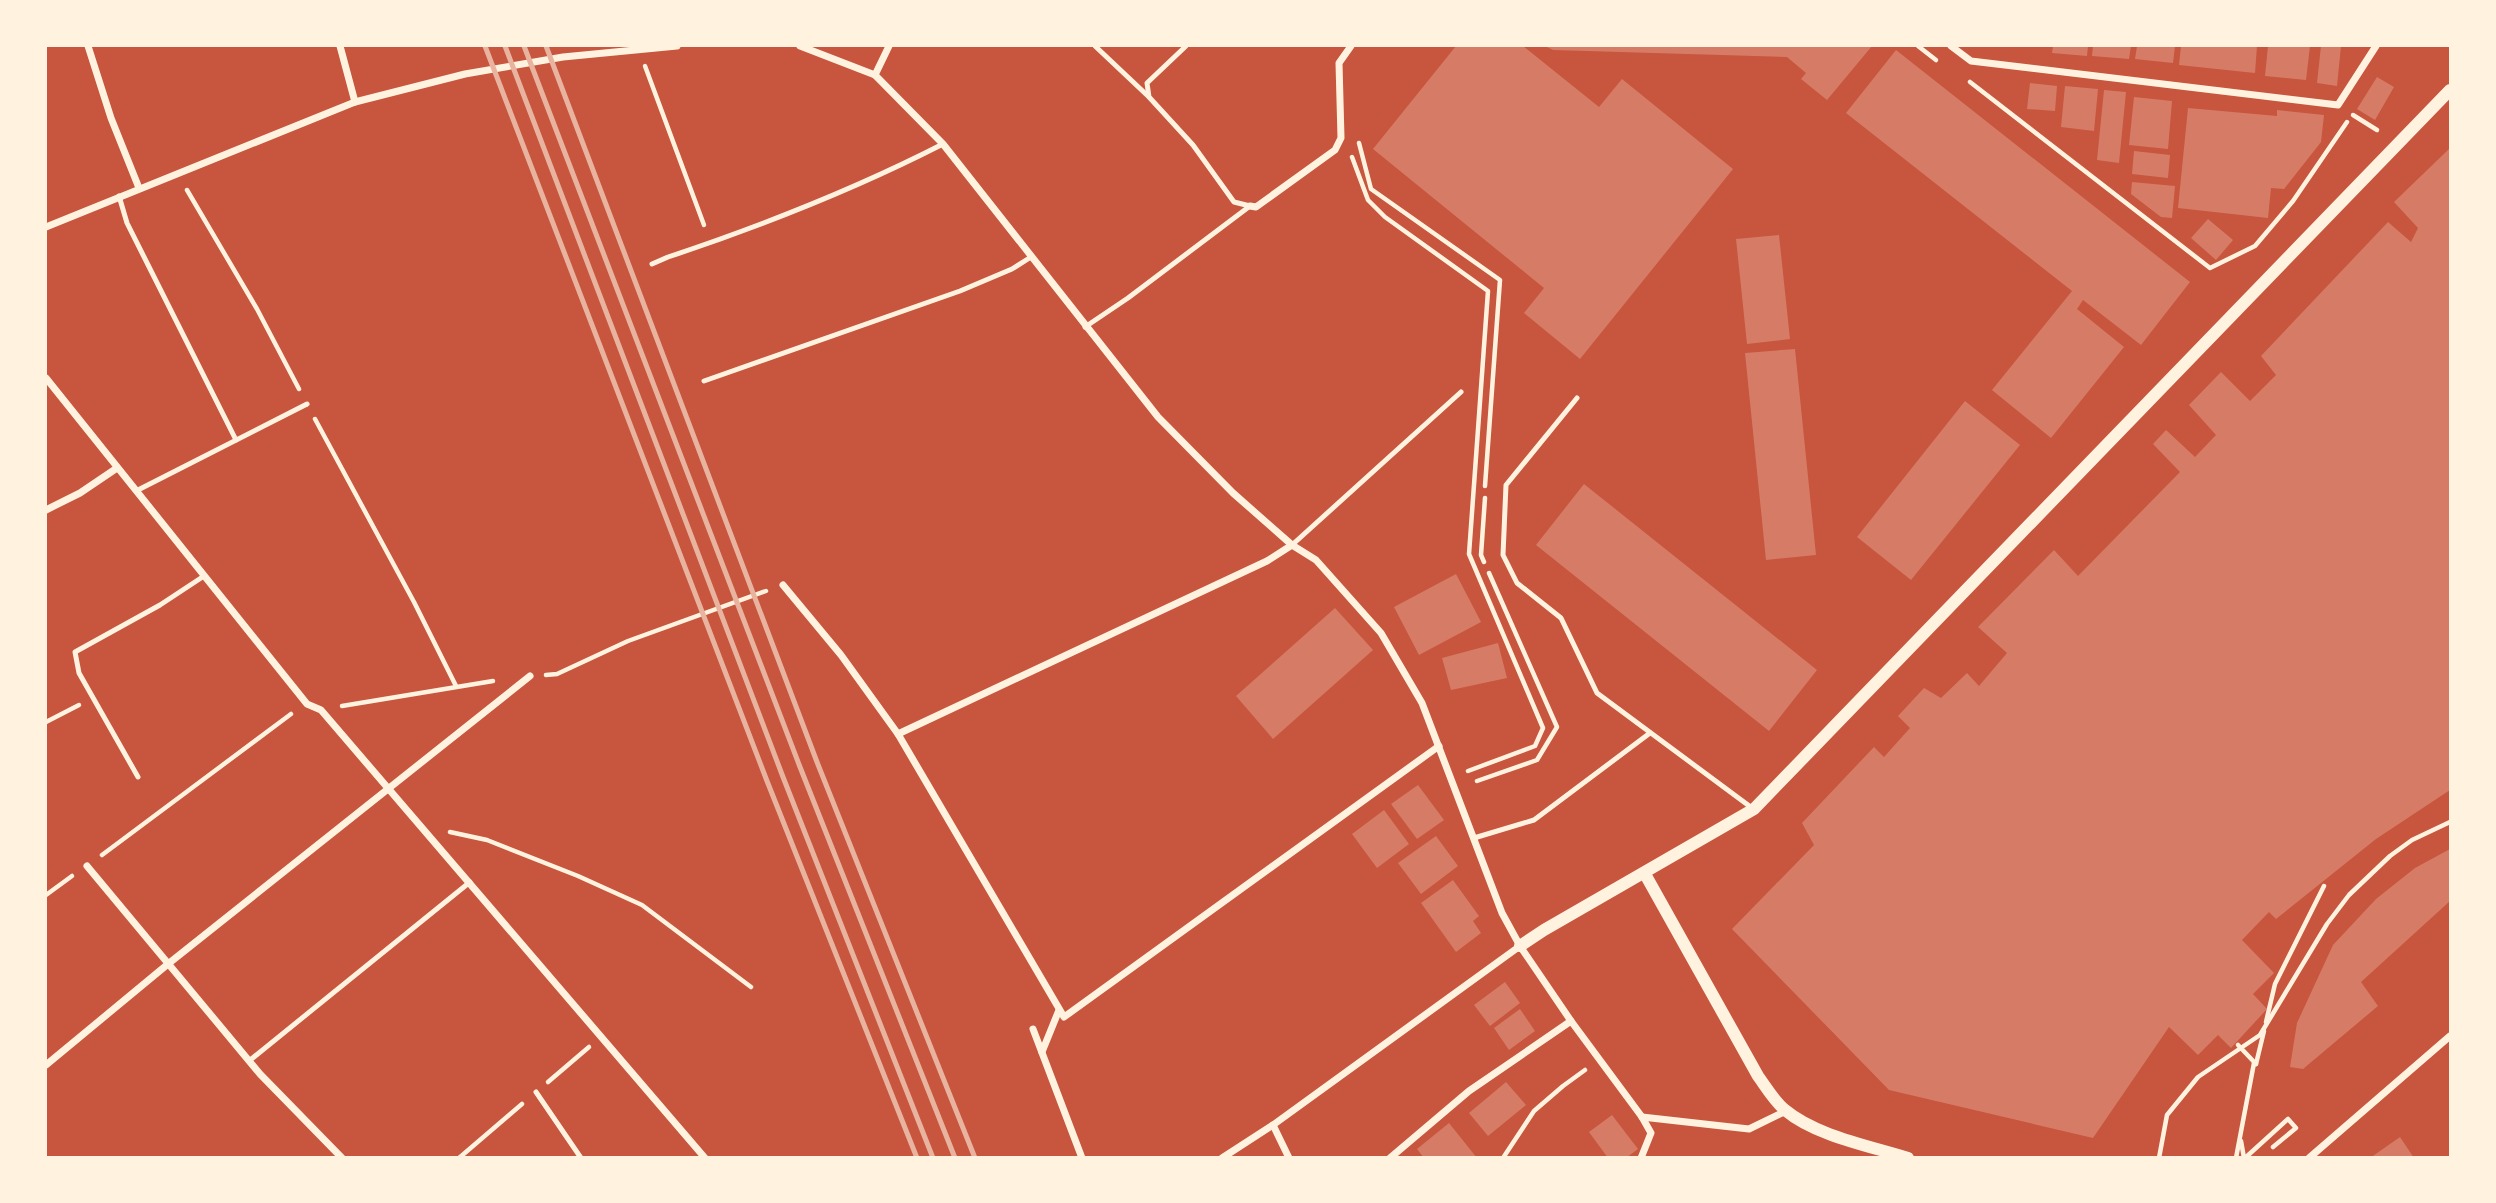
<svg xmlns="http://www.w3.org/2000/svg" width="2496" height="1203" viewBox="0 0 2496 1203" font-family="'Playfair Display',serif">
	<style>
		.building { fill: #d67c66 }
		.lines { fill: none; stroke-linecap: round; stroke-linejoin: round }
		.path { stroke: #fff3e0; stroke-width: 4.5 }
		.service { stroke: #fff3e0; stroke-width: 5 }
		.minor { stroke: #fff3e0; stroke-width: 7 }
		.tertiary { stroke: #fff3e0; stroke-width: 12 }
		.rail { stroke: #e9b49f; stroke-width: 5 }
	</style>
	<rect width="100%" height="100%" fill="#c8553d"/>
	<g class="building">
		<polygon points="1456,46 1523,46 1599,107 1622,79 1733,169 1580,359 1524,313 1544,288 1373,149"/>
		<polygon points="1545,46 1872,46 1827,100 1801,79 1806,73 1787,57 1553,50"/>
		<polygon points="2053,46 2088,46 2087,56 2052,53"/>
		<polygon points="2093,46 2131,46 2129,59 2092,56"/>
		<polygon points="2137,46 2175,46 2173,63 2135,59"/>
		<polygon points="2181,46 2257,46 2255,73 2179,65"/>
		<polygon points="2268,46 2310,46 2306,80 2265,76"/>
		<polygon points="2321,46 2341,46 2337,86 2317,83"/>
		<polygon points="1896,50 2190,282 2141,345 2083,300 2077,309 2124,347 2051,438 1992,390 2072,291 1846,113"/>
		<polygon points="2377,77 2394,87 2375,120 2357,109"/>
		<polygon points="2030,83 2057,86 2055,111 2027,109"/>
		<polygon points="2065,86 2098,89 2094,131 2061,127"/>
		<polygon points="2104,90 2126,92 2119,163 2097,160"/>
		<polygon points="2134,97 2172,101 2168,149 2129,145"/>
		<polygon points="2188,108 2277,116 2277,110 2324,115 2321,142 2284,189 2271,188 2268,218 2178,208"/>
		<polygon points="2450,148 2450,790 2376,839 2276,919 2269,912 2242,940 2274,973 2253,994 2267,1009 2231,1048 2218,1035 2198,1055 2169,1027 2093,1138 1889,1090 1732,929 1814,845 1802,823 1874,747 1884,757 1910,728 1898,716 1924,688 1941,698 1967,673 1979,686 2007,653 1978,627 2054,550 2078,576 2180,472 2153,444 2166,430 2195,457 2216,435 2189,405 2221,372 2250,401 2276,375 2261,356 2388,222 2411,242 2418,228 2394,202"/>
		<polygon points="2134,151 2170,155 2168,178 2132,174"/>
		<polygon points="2132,182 2175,186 2172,218 2161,217 2131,194"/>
		<polygon points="2208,219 2233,240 2216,260 2191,238"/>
		<polygon points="1779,235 1790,339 1747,344 1736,239"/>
		<polygon points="1795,349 1816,555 1766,560 1745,353"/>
		<polygon points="1965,401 2020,445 1911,580 1857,537"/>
		<polygon points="1584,484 1817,670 1769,731 1536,545"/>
		<polygon points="1456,574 1481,622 1419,655 1394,607"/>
		<polygon points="1335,608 1373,650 1273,739 1236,696"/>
		<polygon points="1498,643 1507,678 1451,690 1442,658"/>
		<polygon points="1418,785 1444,820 1417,839 1391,804"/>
		<polygon points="1384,810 1409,844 1377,868 1352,834"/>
		<polygon points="1436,836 1458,866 1421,894 1398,863"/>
		<polygon points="2450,849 2450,901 2361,982 2378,1006 2303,1069 2290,1067 2297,1023 2333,945 2376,899 2415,868"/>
		<polygon points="1453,880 1479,916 1473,921 1481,933 1456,952 1421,903"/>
		<polygon points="1505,982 1520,1003 1490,1026 1474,1005"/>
		<polygon points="1520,1009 1535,1031 1509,1050 1494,1028"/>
		<polygon points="1506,1082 1526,1105 1488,1136 1469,1113"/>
		<polygon points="1612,1115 1638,1149 1626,1158 1608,1158 1589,1132"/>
		<polygon points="1449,1123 1477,1158 1424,1158 1417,1149"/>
		<polygon points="2400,1137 2414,1158 2370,1158"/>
	</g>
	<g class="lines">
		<g class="path">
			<polyline points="1918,46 1936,60"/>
			<polyline points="645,66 704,225"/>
			<polyline points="1970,82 2210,268 2255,246 2293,201 2347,122"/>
			<polyline points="2353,115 2377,130"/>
			<polyline points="1359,143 1371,189 1500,280 1485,486"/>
			<polyline points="1352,157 1368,200 1385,217 1488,291 1469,554 1543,728 1535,746 1468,771"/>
			<polyline points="187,190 257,309 299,389"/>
			<polyline points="315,419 414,602 456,686"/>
			<polyline points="1484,562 1481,555 1485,498"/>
			<polyline points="546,675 557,674 628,641 766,591"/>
			<polyline points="342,706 493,681"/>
			<polyline points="46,722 79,705"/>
			<polyline points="1477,781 1537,760 1557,727 1489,573"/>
			<polyline points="450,832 487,840 578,876 642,905 751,987"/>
			<polyline points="102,855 291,714"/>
			<polyline points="46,895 72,876"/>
			<polyline points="2266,1022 2275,984 2324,886"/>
			<polyline points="2238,1045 2256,1064"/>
			<polyline points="2256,1064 2264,1031"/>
			<polyline points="548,1082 589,1047"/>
			<polyline points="2241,1141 2244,1158"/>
			<polyline points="459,1158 522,1104"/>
			<polyline points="1503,1158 1534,1111 1563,1086 1585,1070"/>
			<polyline points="2159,1158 2167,1115 2198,1077 2260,1035 2327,924 2349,895 2390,856 2412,840 2450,822"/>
			<polyline points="2236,1158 2254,1063"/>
			<polyline points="2245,1158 2288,1119 2296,1128 2273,1147"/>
		</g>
		<g class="service">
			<polyline points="1095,46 1149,97"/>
			<polyline points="1186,46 1147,83 1149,97 1193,145 1234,202 1250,206"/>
			<polyline points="119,196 127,223 236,440"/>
			<path d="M 652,264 L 668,257 C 761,226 855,189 943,144"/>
			<polyline points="1085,327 1128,298 1250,206"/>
			<polyline points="704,381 960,291 1012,269 1031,257"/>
			<polyline points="1577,398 1506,485 1503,555 1517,583 1561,618 1597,693 1752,808"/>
			<polyline points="136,491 307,404"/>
			<polyline points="1292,545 1461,392"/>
			<polyline points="138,777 79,673 75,652 160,605 204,576"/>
			<polyline points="1474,838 1534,820 1650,733"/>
			<polyline points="249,1061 470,882"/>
			<polyline points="536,1092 581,1158"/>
		</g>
		<g class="minor">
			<polyline points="88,46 111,118 139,188"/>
			<polyline points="340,46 355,102"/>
			<polyline points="800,46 875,75 889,46"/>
			<polyline points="1951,46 1971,61 2338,105 2376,46"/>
			<polyline points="875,75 943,144 1158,417 1233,493 1292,545 1316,560 1381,633 1422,703 1502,913 1520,946 1571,1021 1642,1117 1651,1133 1641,1158"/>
			<polyline points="1250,206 1256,207 1335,150 1341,138 1339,63 1351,46"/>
			<polyline points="46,227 355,102 465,74 563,57 677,46"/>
			<polyline points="46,378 307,704 321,710 705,1158"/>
			<polyline points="46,510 80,493 117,468"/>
			<polyline points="783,585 841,655 898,734 1064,1017 1439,746"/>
			<polyline points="898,734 1267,561 1292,545"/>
			<polyline points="87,866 260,1074 342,1158"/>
			<polyline points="1033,1029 1082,1158"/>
			<polyline points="1042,1052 1059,1010"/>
			<polyline points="46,1065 168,964 530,676"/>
			<polyline points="1642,1117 1749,1129 1786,1111"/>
			<polyline points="1273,1125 1289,1158"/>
			<polyline points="1222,1158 1273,1125 1520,946"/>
			<polyline points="1390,1158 1469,1091 1571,1021"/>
			<polyline points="2309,1158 2450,1036"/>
		</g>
		<g class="tertiary">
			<path d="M 1645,874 L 1758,1076 C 1766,1087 1774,1101 1785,1110 C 1816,1136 1870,1146 1908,1158"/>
			<polyline points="1520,946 1544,930 1754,809 2450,90"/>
		</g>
		<g class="rail">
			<polyline points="485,46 767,781 917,1158"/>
			<polyline points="505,46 783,777 933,1158"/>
			<polyline points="524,46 800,767 955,1158"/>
			<polyline points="546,46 817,762 975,1158"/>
		</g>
	</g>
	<rect width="2496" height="1203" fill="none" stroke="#fff3e0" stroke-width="94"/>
</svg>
